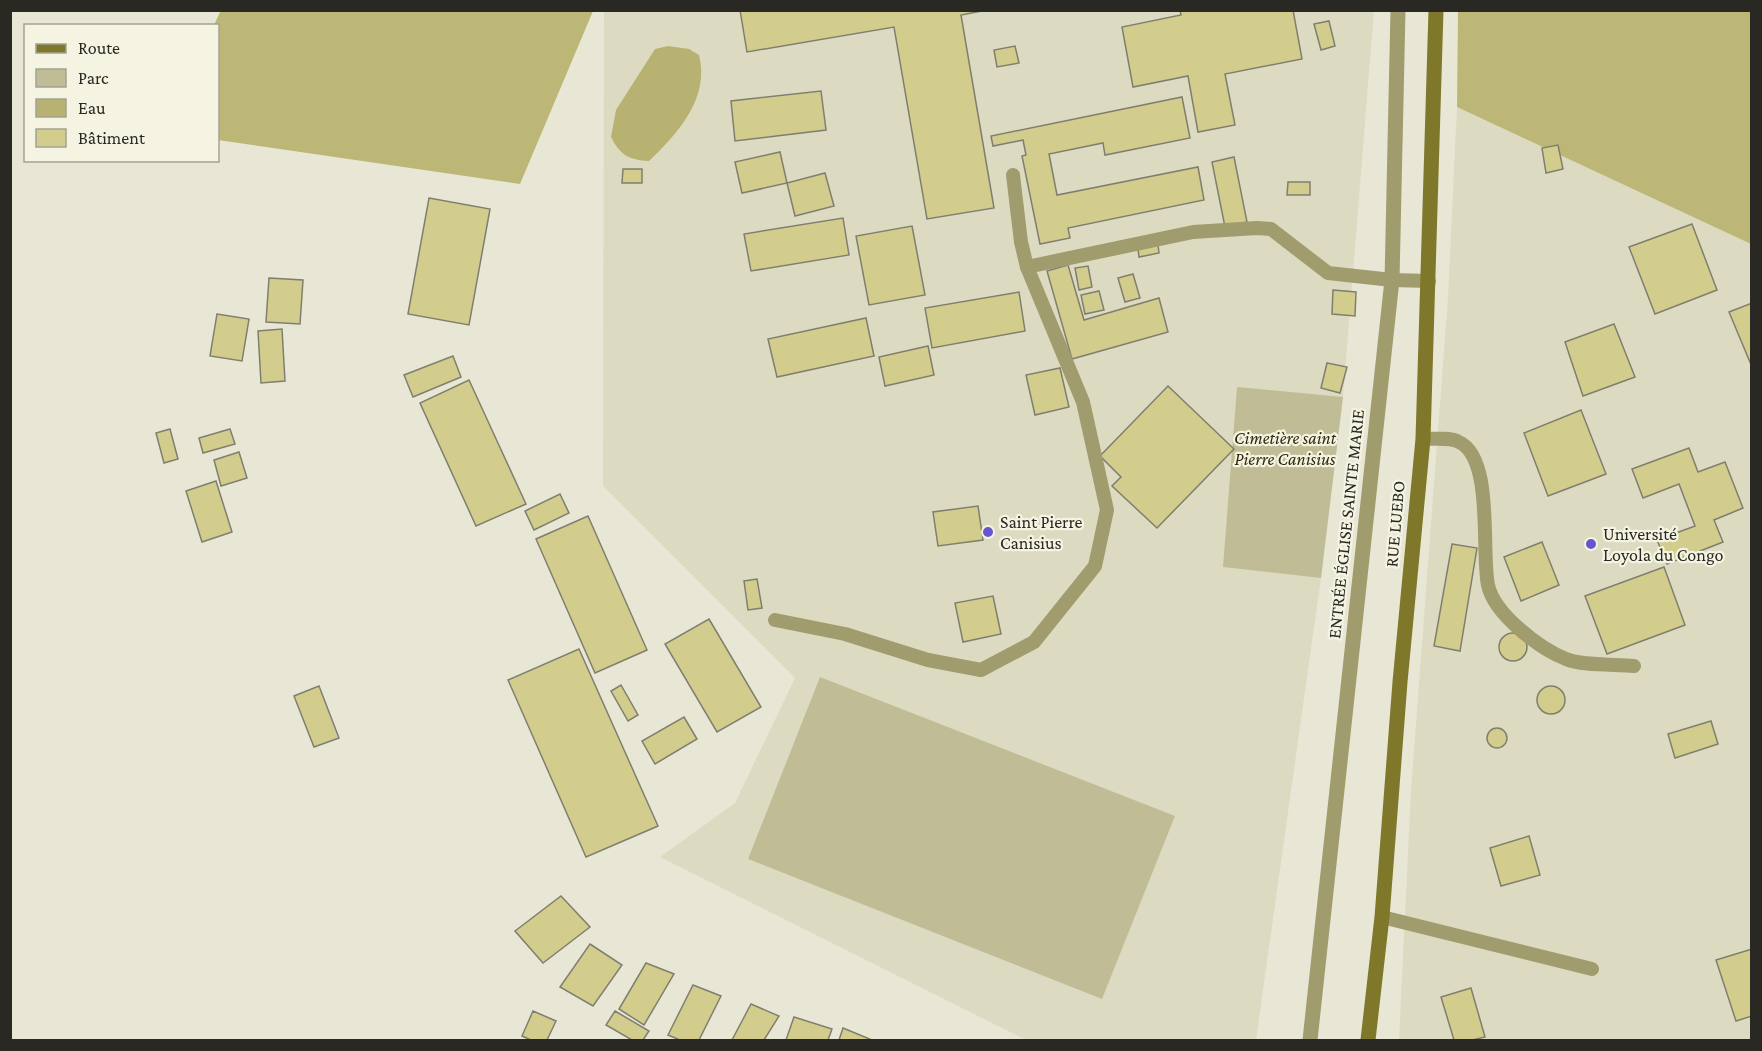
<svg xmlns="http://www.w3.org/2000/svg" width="1762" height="1051" viewBox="0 0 1762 1051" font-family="'Crimson Pro',serif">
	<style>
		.built { fill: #dcdbc2 }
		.green { fill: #c0bd96 }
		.forest { fill: #bcb677 }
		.water { fill: #b7b172 }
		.building { fill: #d2cd8c; stroke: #807f6f; stroke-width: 1.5 }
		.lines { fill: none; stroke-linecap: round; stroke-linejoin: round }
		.lane { stroke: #a09c6d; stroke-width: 14 }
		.street { stroke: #a09c6d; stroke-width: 15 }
		.secondary { stroke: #7f772a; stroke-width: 15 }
		.poi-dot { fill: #6556cf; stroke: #f5f4e2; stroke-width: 2 }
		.labels { text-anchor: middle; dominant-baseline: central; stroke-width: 4.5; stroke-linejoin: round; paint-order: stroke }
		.park-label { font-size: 18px; font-style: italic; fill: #2d2a0d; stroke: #f5f4e2 }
		.poi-label { font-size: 18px; fill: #292822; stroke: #f5f4e2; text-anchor: start }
		.street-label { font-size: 18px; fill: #292822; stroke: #f5f4e2 }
	</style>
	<rect width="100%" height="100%" fill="#e8e7d5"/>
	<g class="built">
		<polygon points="604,11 1374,11 1343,397 1321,578 1256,1040 1026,1040 660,857 735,803 795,678 603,486"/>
		<polygon points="1457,107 1751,244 1751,1040 1399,1040 1411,790 1448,297"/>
	</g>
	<g class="green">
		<polygon points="1237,387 1343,397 1321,578 1223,567"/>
		<polygon points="820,677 1175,816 1102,999 748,859"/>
	</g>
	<g class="forest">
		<polygon points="221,10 593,10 593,11 520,184 218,140 218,26 214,25"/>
		<polygon points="1458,11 1751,11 1751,244 1457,107"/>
	</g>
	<path class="water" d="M 668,46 L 689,49 L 699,55 C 710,98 678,133 649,161 C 629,160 620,155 611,137 L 616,110 L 655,49 Z"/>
	<g class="building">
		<polygon points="740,10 987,10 961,15 994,208 927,219 894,27 747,52"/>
		<polygon points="1180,10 1293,10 1302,59 1225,74 1235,125 1198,132 1188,76 1133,87 1122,27 1181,15"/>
		<polygon points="1329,21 1335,46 1321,50 1314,24"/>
		<polygon points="1015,46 1019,63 997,67 994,50"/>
		<polygon points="821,91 826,130 735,141 731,101"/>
		<polygon points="1182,97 1190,138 1105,155 1103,143 1049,154 1057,195 1198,167 1204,200 1068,228 1070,238 1040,244 1022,156 1026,155 1023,140 993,146 991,136"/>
		<polygon points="1558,145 1563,169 1546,173 1542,148"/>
		<polygon points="780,152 787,183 742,193 735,162"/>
		<polygon points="1234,157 1247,222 1225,227 1212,162"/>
		<polygon points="623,169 642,169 642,183 622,183"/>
		<polygon points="825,173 834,206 795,216 787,183"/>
		<polygon points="1288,182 1310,182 1310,195 1287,195"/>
		<polygon points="429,198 490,209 469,325 408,314"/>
		<polygon points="843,218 849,255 751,271 744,234"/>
		<polygon points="1692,224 1717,290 1655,314 1629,247"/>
		<polygon points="912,226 925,295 869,305 856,236"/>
		<polygon points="1158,245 1159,253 1139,257 1138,249"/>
		<polygon points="1068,265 1084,320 1159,298 1168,332 1072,359 1047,271"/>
		<polygon points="1088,266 1092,287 1079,290 1075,268"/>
		<polygon points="1133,274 1140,298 1125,302 1118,278"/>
		<polygon points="269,278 303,280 300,324 266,322"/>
		<polygon points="1333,290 1356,292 1355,316 1332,314"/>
		<polygon points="1099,291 1104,310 1085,314 1081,295"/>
		<polygon points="1019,292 1025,331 932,348 925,308"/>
		<polygon points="1752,303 1752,367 1729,312"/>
		<polygon points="217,314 249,319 242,361 210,356"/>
		<polygon points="866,318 874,356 777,377 768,339"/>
		<polygon points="1614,324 1635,377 1583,396 1565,342"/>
		<polygon points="282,329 285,381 261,383 258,331"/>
		<polygon points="928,346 934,375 885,386 879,357"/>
		<polygon points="453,356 461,377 413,397 404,375"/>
		<polygon points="1327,363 1347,367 1340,393 1321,388"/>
		<polygon points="1060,368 1069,407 1035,415 1026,375"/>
		<polygon points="469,380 526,504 476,526 420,403"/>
		<polygon points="1168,386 1234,449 1157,528 1112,486 1121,477 1100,456"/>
		<polygon points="1581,410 1606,474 1548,496 1524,433"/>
		<polygon points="170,429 178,459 164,463 156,433"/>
		<polygon points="230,429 235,444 203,453 199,438"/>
		<polygon points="1689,448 1698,472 1725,462 1743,508 1714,520 1723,542 1667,564 1657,540 1695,526 1679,484 1643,498 1632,469"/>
		<polygon points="239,452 247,478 221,486 214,460"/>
		<polygon points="216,481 232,532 202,542 186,491"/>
		<polygon points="560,494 569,513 534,530 525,511"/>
		<polygon points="978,506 983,540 938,546 933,512"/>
		<polygon points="588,516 647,650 595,673 536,539"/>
		<polygon points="1542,542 1559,585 1521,601 1504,557"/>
		<polygon points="1452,544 1477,548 1460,651 1434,646"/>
		<polygon points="1664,567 1685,625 1607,654 1585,596"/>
		<polygon points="757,579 762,608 748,610 744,581"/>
		<polygon points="993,596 1001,634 963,642 955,603"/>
		<polygon points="709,619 761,707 717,732 665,644"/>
		<circle cx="1513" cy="647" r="14"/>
		<polygon points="579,649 658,826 586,857 508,680"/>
		<polygon points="621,685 638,715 628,721 611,691"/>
		<circle cx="1551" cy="700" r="14"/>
		<polygon points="319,686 339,738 314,747 294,696"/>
		<polygon points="684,717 697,739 655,764 642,741"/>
		<polygon points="1711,721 1718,744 1675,758 1668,734"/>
		<circle cx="1497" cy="738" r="10"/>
		<polygon points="1529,836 1540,875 1501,886 1490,848"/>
		<polygon points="561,896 590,927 543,963 515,931"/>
		<polygon points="590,944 622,965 593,1006 560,987"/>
		<polygon points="1752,949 1752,1016 1736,1021 1716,960"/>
		<polygon points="646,963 674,974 644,1025 619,1009"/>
		<polygon points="693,985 721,996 699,1040 680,1040 668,1035"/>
		<polygon points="1471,988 1485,1037 1472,1040 1454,1040 1441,997"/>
		<polygon points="751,1004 779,1016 764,1040 732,1040"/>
		<polygon points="533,1011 556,1021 547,1040 531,1040 522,1036"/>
		<polygon points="615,1011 649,1031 643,1040 632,1040 606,1025"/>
		<polygon points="794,1017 832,1029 828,1040 786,1040"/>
		<polygon points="843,1028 872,1040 839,1040"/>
	</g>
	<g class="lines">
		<g class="lane">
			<polyline points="1013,175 1021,242 1027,267 1193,232 1257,228 1271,229 1328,273 1392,280 1429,281"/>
			<path d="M 1423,439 C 1433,439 1450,437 1459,442 C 1494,458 1481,552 1488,585 C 1494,614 1540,649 1566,659 C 1582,666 1616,664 1634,666"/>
			<polyline points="775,620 845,634 928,660 981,670 1034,642 1095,566 1107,510 1083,402 1027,267"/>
			<polyline points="1382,917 1592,969"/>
		</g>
		<polyline class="street" points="1310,1040 1392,280 1398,10"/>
		<polyline class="secondary" points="1368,1040 1382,917 1400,682 1423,439 1436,10"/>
	</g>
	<g class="poi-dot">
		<circle cx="988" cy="532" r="6"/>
		<circle cx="1591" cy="544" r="6"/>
	</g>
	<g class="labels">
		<g class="park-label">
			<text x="1285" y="438">Cimetière saint<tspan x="1285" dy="21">Pierre Canisius</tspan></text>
		</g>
		<g class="poi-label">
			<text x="1000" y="522">Saint Pierre<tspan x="1000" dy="21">Canisius</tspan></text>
			<text x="1603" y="534">Université<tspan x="1603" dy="21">Loyola du Congo</tspan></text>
		</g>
		<g class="street-label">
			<text transform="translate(1346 524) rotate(-84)">ENTRÉE ÉGLISE SAINTE MARIE</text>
			<text transform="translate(1395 524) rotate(-85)">RUE LUEBO</text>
		</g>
	</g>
	<rect width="1762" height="1051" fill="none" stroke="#292822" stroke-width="24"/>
	<rect x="24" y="24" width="195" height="138" fill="#f5f4e2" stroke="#a3a295" stroke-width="1.5"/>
	<rect x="36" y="44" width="30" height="9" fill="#7f772a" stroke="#a3a295" stroke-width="1.5"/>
	<text x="78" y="54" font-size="18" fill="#292822">Route</text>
	<rect x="36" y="69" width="30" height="18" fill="#c0bd96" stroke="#a3a295" stroke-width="1.5"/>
	<text x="78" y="84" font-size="18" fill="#292822">Parc</text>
	<rect x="36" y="99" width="30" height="18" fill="#b7b172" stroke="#a3a295" stroke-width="1.5"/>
	<text x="78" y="114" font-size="18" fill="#292822">Eau</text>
	<rect x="36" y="129" width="30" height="18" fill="#d2cd8c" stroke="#a3a295" stroke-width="1.5"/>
	<text x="78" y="144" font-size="18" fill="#292822">Bâtiment</text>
</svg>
